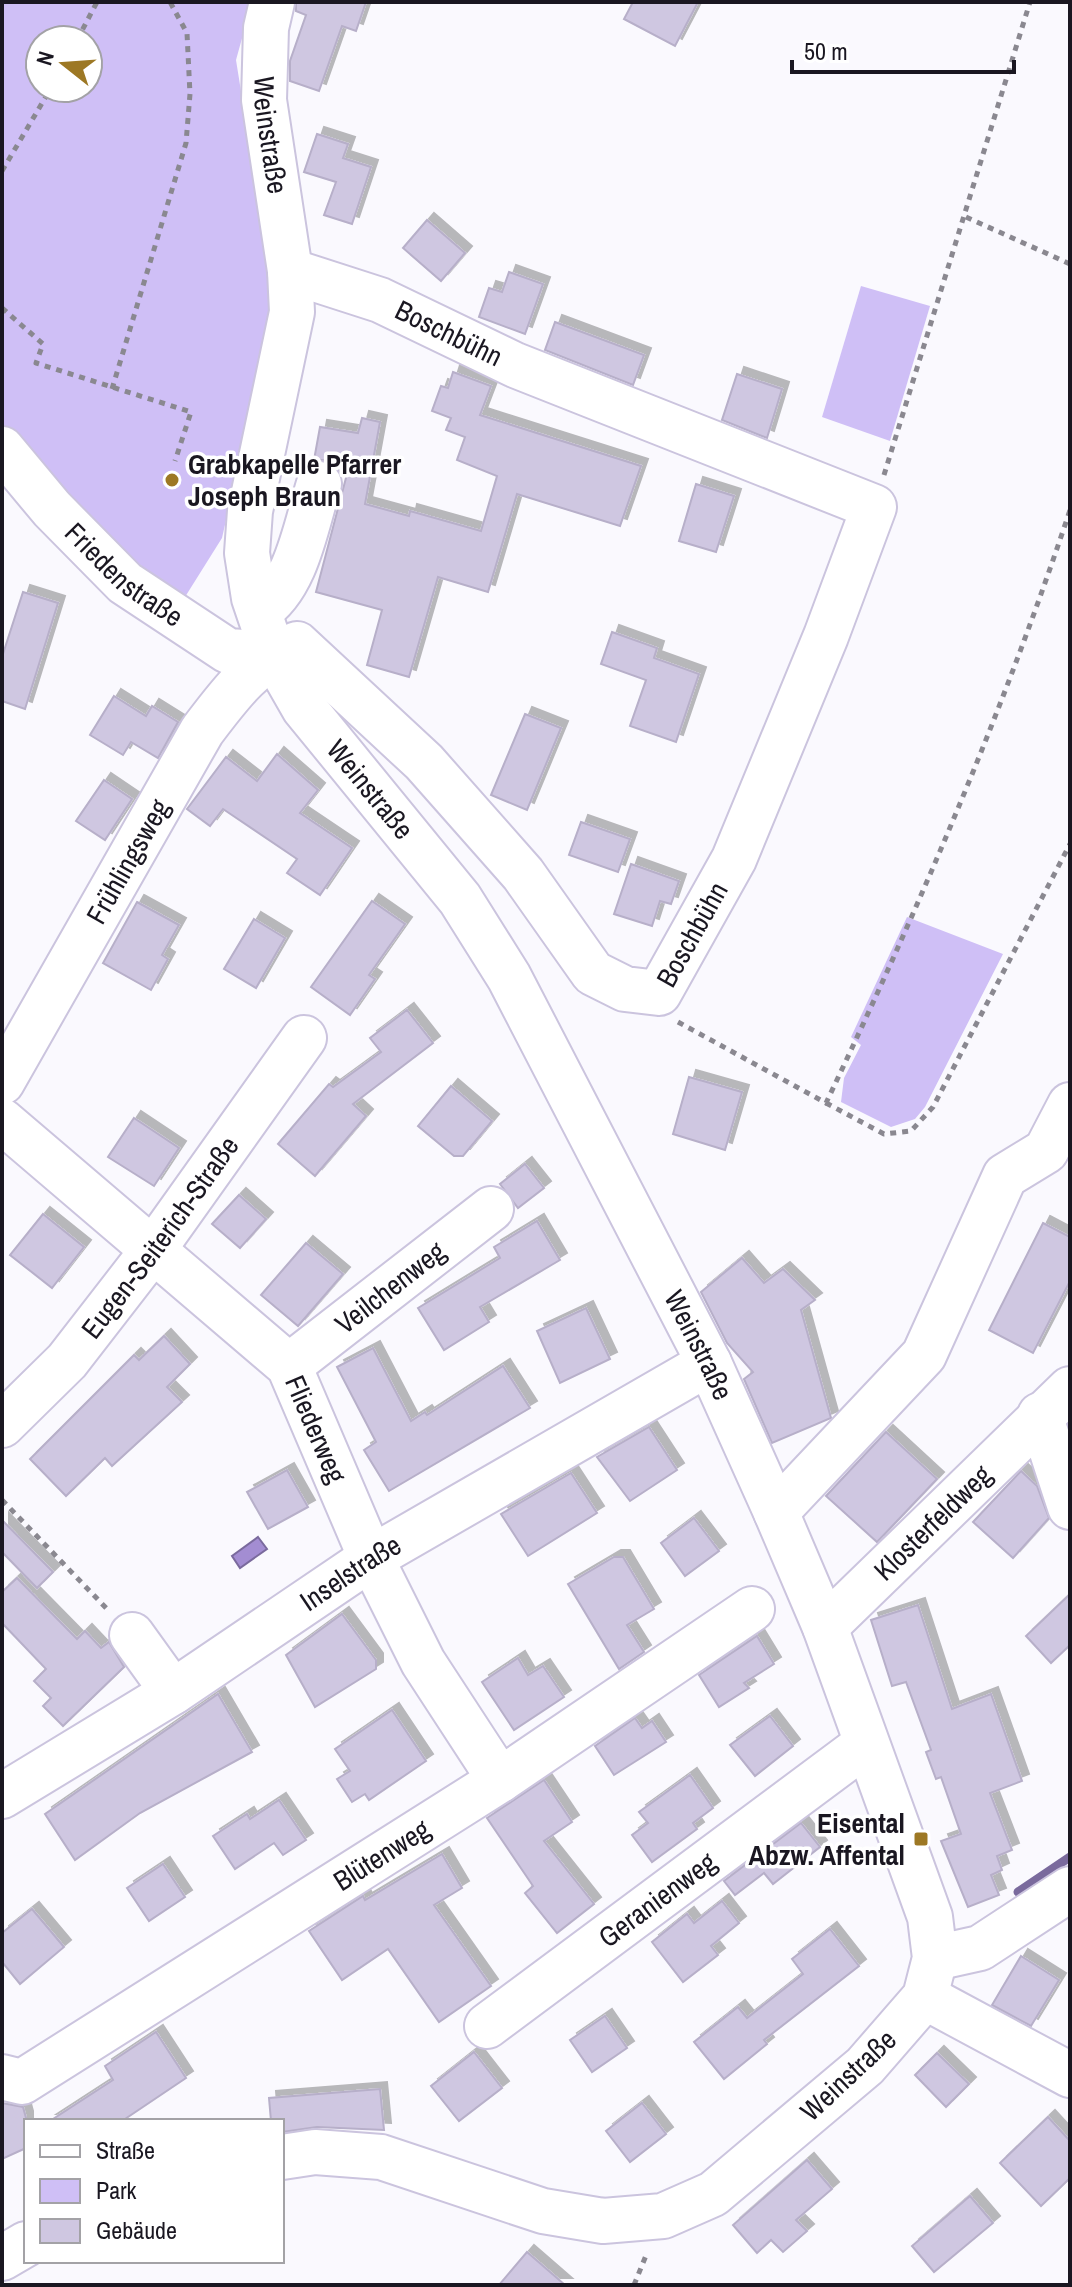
<svg xmlns="http://www.w3.org/2000/svg" width="1072" height="2287" viewBox="0 0 1072 2287" font-family="'Archivo Narrow',sans-serif">
	<style>
		.green { fill: #cfbff6; fill-rule: evenodd }
		.water { fill: #a38dd2; stroke: #7a6a9d; stroke-width: 2 }
		.lines { fill: none; stroke-linecap: round; stroke-linejoin: round }
		.stream { stroke: #7a6a9d; stroke-width: 9 }
		.building { fill: #cfc7e1; stroke: #b7afc9; stroke-width: 2; filter: url(#shadow) }
		.minor-casing { stroke: #cbc4de; stroke-width: 48 }
		.major-casing { stroke: #cbc4de; stroke-width: 48 }
		.path { stroke: #8a8890; stroke-width: 5; stroke-dasharray: 6 6; stroke-linecap: butt }
		.minor { stroke: #fff; stroke-width: 44 }
		.major { stroke: #fff; stroke-width: 44 }
		.poi-dot { fill: #9d7824; stroke: #fff; stroke-width: 3 }
		.labels { text-anchor: middle; dominant-baseline: central; stroke-width: 7; stroke-linejoin: round; paint-order: stroke }
		.street-label { font-size: 28px; fill: #1a1721; stroke: #fff }
		.poi-label { font-size: 28px; font-weight: bold; fill: #1a1721; stroke: #fff; text-anchor: start }
	</style>
	<defs>
		<filter id="shadow"><feDropShadow dx="7" dy="-7" stdDeviation="0" flood-color="#0004"/></filter>
	</defs>
	<rect width="100%" height="100%" fill="#faf9fe"/>
	<g class="green">
		<path d="M 2,2 L 252,2 L 236,60 L 272,285 L 267,338 L 222,538 L 185,597 L 69,514 L 2,429 ZM 40,40 L 88,40 L 88,88 L 40,88 Z"/>
		<polygon points="861,286 930,306 890,441 822,417"/>
		<polygon points="907,917 1003,954 925,1107 915,1119 891,1127 841,1102 844,1078 861,1045 851,1037"/>
	</g>
	<polygon class="water" points="258,1537 267,1549 240,1568 232,1556"/>
	<g class="lines">
		<polyline class="stream" points="1018,1892 1070,1857"/>
	</g>
	<g class="building">
		<polygon points="296,2 366,2 356,31 342,26 319,91 290,81 290,61 306,15 296,11"/>
		<polygon points="633,2 698,2 675,46 624,19"/>
		<polygon points="317,134 348,144 343,158 371,167 352,224 324,215 336,182 304,172"/>
		<polygon points="427,220 465,253 441,281 403,248"/>
		<polygon points="509,272 543,284 525,334 479,317 489,288 502,292"/>
		<polygon points="555,322 644,355 633,385 545,350"/>
		<polygon points="453,372 491,386 480,415 641,466 620,526 517,494 488,592 438,577 409,677 367,665 382,610 316,592 347,474 341,473 327,460 314,460 320,427 358,433 362,418 380,422 365,504 409,516 410,511 481,531 497,476 457,460 465,437 446,430 451,418 432,411 441,386 448,388"/>
		<polygon points="737,374 782,389 767,438 722,420"/>
		<polygon points="696,484 734,496 716,552 679,541"/>
		<polygon points="23,592 58,603 25,709 2,701 2,657"/>
		<polygon points="612,632 657,648 654,658 699,674 676,742 630,726 646,680 601,664"/>
		<polygon points="114,696 146,716 152,706 178,722 158,758 131,742 123,755 90,735"/>
		<polygon points="525,714 561,728 527,810 491,795"/>
		<polygon points="277,754 318,790 300,813 352,848 320,895 287,873 297,859 223,809 210,826 187,809 226,757 257,781"/>
		<polygon points="104,780 132,799 105,840 76,821"/>
		<polygon points="581,822 630,839 618,872 569,855"/>
		<polygon points="631,864 679,881 671,904 660,901 652,926 614,914"/>
		<polygon points="372,901 405,924 369,975 375,979 350,1015 311,987"/>
		<polygon points="137,902 179,925 162,955 168,959 151,990 103,963"/>
		<polygon points="254,919 285,938 256,988 224,969"/>
		<polygon points="407,1010 433,1043 353,1104 366,1116 315,1176 278,1144 329,1084 333,1087 381,1052 370,1038"/>
		<polygon points="689,1077 742,1092 725,1150 673,1134"/>
		<polygon points="451,1086 492,1121 463,1156 454,1156 418,1126"/>
		<polygon points="134,1118 179,1148 154,1186 108,1157"/>
		<polygon points="525,1164 544,1188 518,1208 500,1184"/>
		<polygon points="239,1195 266,1219 240,1248 212,1224"/>
		<polygon points="43,1214 84,1247 52,1288 10,1255"/>
		<polygon points="537,1221 560,1260 480,1307 489,1322 444,1350 418,1308 500,1258 494,1247"/>
		<polygon points="1043,1223 1070,1237 1070,1281 1033,1353 989,1330"/>
		<polygon points="306,1243 343,1274 298,1326 261,1295"/>
		<polygon points="742,1258 764,1283 783,1269 815,1300 801,1310 831,1418 772,1443 744,1379 753,1372 727,1343 701,1292"/>
		<polygon points="586,1308 610,1359 560,1383 537,1331"/>
		<polygon points="164,1336 190,1364 167,1387 182,1402 112,1466 105,1458 66,1496 30,1459 134,1355 139,1360"/>
		<polygon points="373,1348 411,1421 425,1412 427,1415 503,1366 530,1408 389,1491 364,1450 376,1442 337,1367"/>
		<polygon points="649,1427 677,1470 630,1501 597,1457"/>
		<polygon points="886,1432 937,1479 877,1542 826,1496"/>
		<polygon points="287,1470 308,1507 268,1529 247,1492"/>
		<polygon points="1021,1471 1037,1486 1049,1518 1013,1558 973,1522"/>
		<polygon points="571,1473 597,1513 528,1556 501,1514"/>
		<polygon points="694,1518 719,1551 685,1576 661,1543"/>
		<polygon points="2,1520 53,1572 37,1588 2,1552"/>
		<polygon points="614,1557 623,1557 654,1609 627,1625 644,1652 619,1669 568,1584"/>
		<polygon points="17,1578 77,1639 85,1631 101,1648 109,1642 124,1667 63,1726 43,1706 51,1698 34,1681 46,1669 2,1623 2,1592"/>
		<polygon points="1070,1594 1070,1645 1051,1663 1026,1636"/>
		<polygon points="918,1605 952,1709 991,1694 1022,1781 990,1793 1012,1850 997,1856 1002,1870 991,1875 999,1895 968,1907 941,1841 961,1834 941,1777 936,1779 926,1752 931,1750 906,1682 892,1686 871,1620"/>
		<polygon points="342,1614 376,1660 376,1669 315,1707 286,1655"/>
		<polygon points="757,1636 774,1664 744,1683 749,1688 719,1707 699,1675"/>
		<polygon points="518,1658 528,1675 543,1666 564,1697 514,1730 482,1682"/>
		<polygon points="218,1694 252,1752 140,1813 75,1860 45,1814"/>
		<polygon points="392,1710 426,1761 369,1800 365,1794 352,1802 337,1779 350,1771 335,1749"/>
		<polygon points="770,1716 793,1746 755,1776 730,1745"/>
		<polygon points="635,1718 642,1728 652,1721 666,1742 614,1775 595,1746"/>
		<polygon points="690,1775 713,1808 693,1823 697,1829 652,1862 632,1835 648,1823 639,1812"/>
		<polygon points="544,1780 572,1822 544,1841 594,1904 557,1933 525,1893 533,1886 487,1818"/>
		<polygon points="279,1800 306,1840 283,1855 274,1843 235,1869 213,1836 247,1814 250,1819"/>
		<polygon points="801,1823 820,1847 773,1884 764,1873 735,1895 724,1881"/>
		<polygon points="442,1854 462,1888 434,1905 491,1986 439,2022 388,1949 342,1980 309,1931 363,1896 365,1900"/>
		<polygon points="163,1864 185,1897 149,1921 127,1888"/>
		<polygon points="722,1901 739,1923 711,1946 718,1955 683,1982 652,1942 687,1914 694,1923"/>
		<polygon points="32,1909 64,1947 20,1984 2,1962 2,1933"/>
		<polygon points="830,1929 859,1966 764,2040 767,2044 724,2079 694,2042 738,2007 747,2018 803,1974 792,1959"/>
		<polygon points="1021,1956 1059,1980 1031,2026 992,2005"/>
		<polygon points="605,2016 627,2048 592,2072 570,2040"/>
		<polygon points="156,2032 186,2078 122,2121 50,2121 113,2080 105,2066"/>
		<polygon points="474,2052 502,2088 459,2121 431,2086"/>
		<polygon points="937,2053 969,2084 946,2107 915,2075"/>
		<polygon points="380,2089 384,2130 317,2127 282,2132 282,2121 271,2121 269,2098"/>
		<polygon points="2,2103 23,2107 26,2118 26,2148 2,2159"/>
		<polygon points="642,2103 666,2134 630,2162 606,2131"/>
		<polygon points="1048,2117 1070,2141 1070,2178 1041,2206 1000,2163"/>
		<polygon points="807,2160 832,2189 796,2220 807,2231 783,2252 771,2240 757,2253 733,2225"/>
		<polygon points="970,2196 993,2223 934,2272 912,2246"/>
		<polygon points="527,2252 565,2285 499,2285"/>
	</g>
	<g class="lines">
		<defs>
			<g id="minor">
				<path id="s1" d="M 2,449 L 52,509 L 125,583 L 228,651 L 273,654"/>
				<path d="M 259,611 C 297,587 306,525 319,484"/>
				<path id="s2" d="M 2,1082 L 202,731 C 230,694 253,662 297,644 L 424,762 L 523,874 L 593,973 L 625,989 L 659,993 L 734,859 L 826,636 L 874,507 L 515,365 L 380,300 L 290,271"/>
				<path id="s3" d="M 2,1121 L 289,1366 L 371,1558 L 423,1662 L 500,1780"/>
				<path id="s4" d="M 289,1366 L 491,1209"/>
				<polyline points="1040,1415 1070,1507"/>
				<path id="s5" d="M 2,1425 L 67,1361 L 153,1250 L 304,1038"/>
				<polyline points="776,1512 924,1355 1005,1176 1046,1151 1070,1105"/>
				<path id="s6" d="M 825,1627 L 1070,1389"/>
				<polyline points="132,1635 173,1692"/>
				<path id="s7" d="M 2,1796 L 173,1692 L 371,1558 L 709,1363"/>
				<polyline points="935,1958 980,1948 1070,1889"/>
				<polyline points="925,1997 1070,2075"/>
				<path id="s8" d="M 487,2026 L 866,1744"/>
				<path id="s9" d="M 2,2077 L 22,2082 L 500,1780 L 752,1609"/>
			</g>
			<g id="major">
				<path id="s10" d="M 272,2 L 266,28 L 264,100 L 290,271 L 292,312 L 250,511 L 247,553 L 254,598 L 273,654 L 304,708 L 460,899 L 509,977 L 709,1363 L 776,1512 L 825,1627 L 930,1917 L 935,1958 L 925,1997 L 865,2066 L 713,2194 L 663,2216 L 603,2221 L 543,2211 L 381,2157 L 315,2152 L 282,2157"/>
				<polyline points="2,2258 26,2244"/>
			</g>
		</defs>
		<use href="#minor" class="minor-casing"/>
		<use href="#major" class="major-casing"/>
		<g class="path">
			<polyline points="77,40 97,2"/>
			<polyline points="2,171 51,88"/>
			<polyline points="966,217 1070,264"/>
			<polyline points="2,308 43,344 36,363 191,412 175,461"/>
			<polyline points="112,389 186,143 190,94 187,33 170,2"/>
			<polyline points="884,475 1030,2"/>
			<path d="M 678,1022 L 826,1103 C 918,910 1003,712 1070,510"/>
			<polyline points="826,1103 884,1134 911,1131 933,1107 1070,844"/>
			<polyline points="2,1500 109,1611"/>
			<polyline points="634,2285 647,2253"/>
		</g>
		<use href="#minor" class="minor"/>
		<use href="#major" class="major"/>
	</g>
	<g class="poi-dot">
		<circle cx="172" cy="480" r="8"/>
		<rect x="913" y="1831" width="16" height="16" rx="4"/>
	</g>
	<g class="labels">
		<g class="street-label">
			<text stroke="none"><textPath href="#s10" startOffset="134">Weinstraße</textPath></text>
			<text transform="translate(449 333) rotate(26)">Boschbühn</text>
			<text stroke="none"><textPath href="#s1" startOffset="176">Friedenstraße</textPath></text>
			<text stroke="none"><textPath href="#s10" startOffset="830">Weinstraße</textPath></text>
			<text stroke="none"><textPath href="#s2" startOffset="254">Frühlingsweg</textPath></text>
			<text stroke="none"><textPath href="#s2" startOffset="1116">Boschbühn</textPath></text>
			<text stroke="none"><textPath href="#s5" startOffset="246">Eugen-Seiterich-Straße</textPath></text>
			<text stroke="none"><textPath href="#s4" startOffset="128">Veilchenweg</textPath></text>
			<text stroke="none"><textPath href="#s10" startOffset="1478">Weinstraße</textPath></text>
			<text stroke="none"><textPath href="#s3" startOffset="446">Fliederweg</textPath></text>
			<text stroke="none"><textPath href="#s6" startOffset="150">Klosterfeldweg</textPath></text>
			<text stroke="none"><textPath href="#s7" startOffset="414">Inselstraße</textPath></text>
			<text stroke="none"><textPath href="#s9" startOffset="446">Blütenweg</textPath></text>
			<text stroke="none"><textPath href="#s8" startOffset="212">Geranienweg</textPath></text>
			<text transform="translate(848 2075) rotate(-43)">Weinstraße</text>
		</g>
		<g class="poi-label">
			<text x="188" y="464">Grabkapelle Pfarrer<tspan x="188" dy="32">Joseph Braun</tspan></text>
			<text x="905" y="1823" text-anchor="end">Eisental<tspan x="905" dy="32">Abzw. Affental</tspan></text>
		</g>
	</g>
	<rect width="1072" height="2287" fill="none" stroke="#1a1721" stroke-width="8"/>
	<rect x="24" y="2119" width="260" height="144" fill="#ffffff" stroke="#a3a2a6" stroke-width="2"/>
	<rect x="40" y="2145" width="40" height="12" fill="#ffffff" stroke="#a3a2a6" stroke-width="2"/>
	<text x="96" y="2159" font-size="24" fill="#1a1721">Straße</text>
	<rect x="40" y="2179" width="40" height="24" fill="#cfbff6" stroke="#a3a2a6" stroke-width="2"/>
	<text x="96" y="2199" font-size="24" fill="#1a1721">Park</text>
	<rect x="40" y="2219" width="40" height="24" fill="#cfc7e1" stroke="#a3a2a6" stroke-width="2"/>
	<text x="96" y="2239" font-size="24" fill="#1a1721">Gebäude</text>
	<g transform="translate(64 64) rotate(287)"><circle r="38" fill="#ffffff" stroke="#a3a2a6" stroke-width="2"/>
	<path d="M0-6L14 30L0 20L-14 30Z" fill="#9d7824"/>
	<text y="-12" font-size="22" font-weight="bold" text-anchor="middle" fill="#1a1721">N</text>
	</g>
	<path d="M792 60v12h222v-12" fill="none" stroke="#1a1721" stroke-width="4"/>
	<text x="804" y="60" font-size="24" fill="#1a1721" stroke="#ffffff" stroke-width="6" paint-order="stroke">50 m</text>
</svg>
